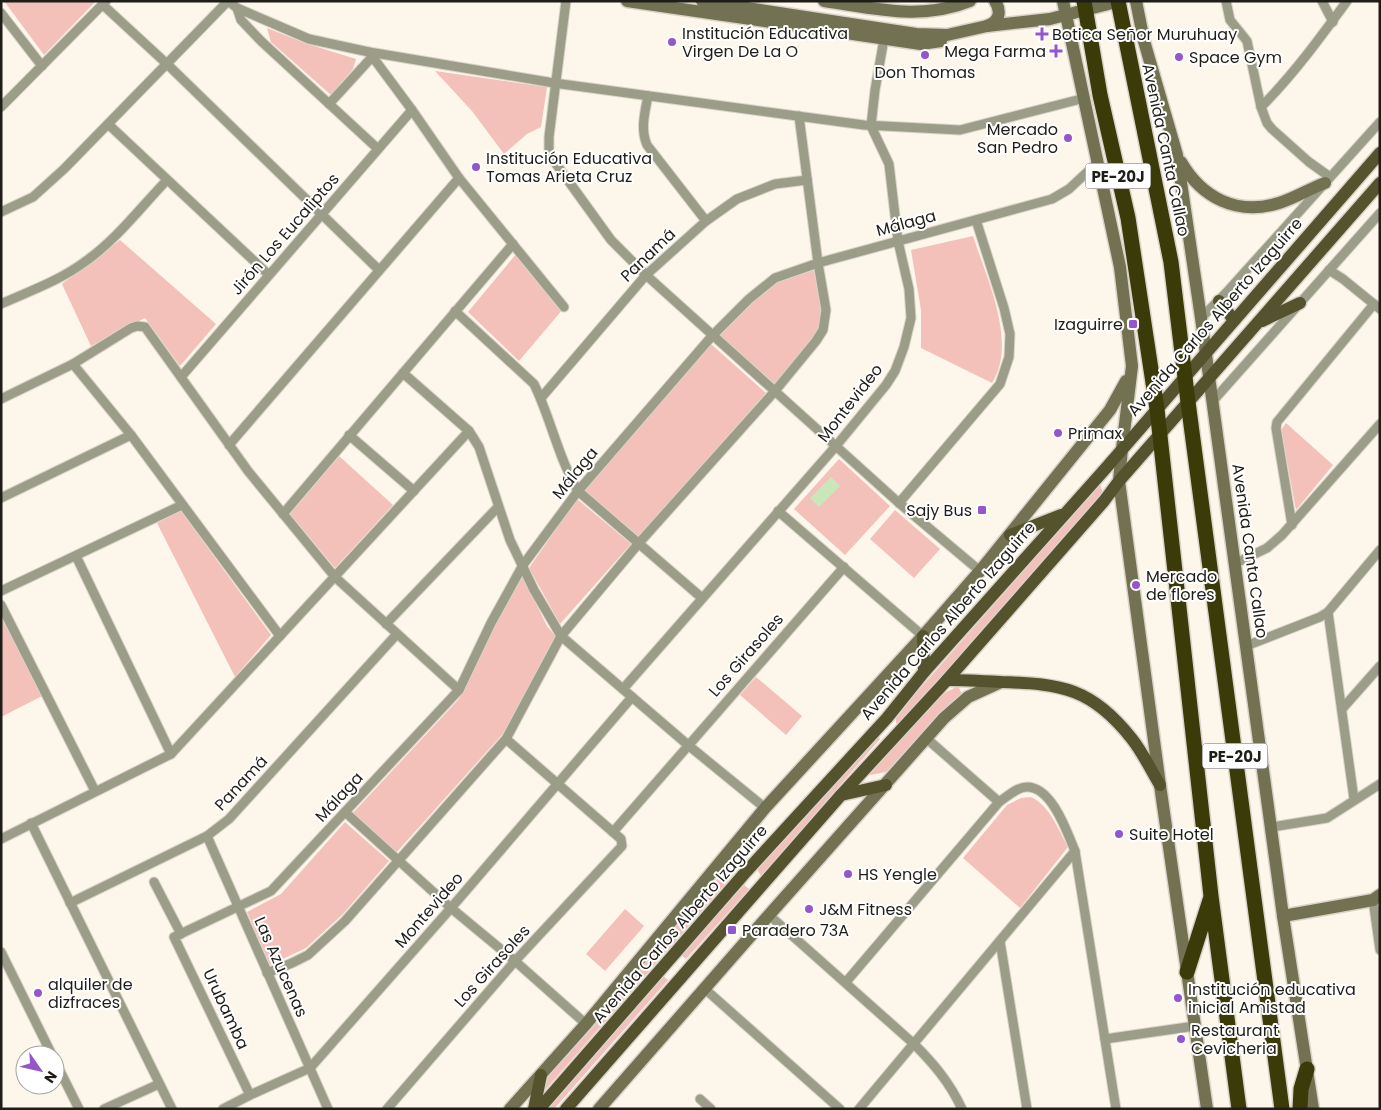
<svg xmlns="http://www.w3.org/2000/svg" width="1381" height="1110" viewBox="0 0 1381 1110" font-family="Poppins,sans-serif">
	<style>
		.green { fill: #f3c1ba }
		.water { fill: #cae6bb }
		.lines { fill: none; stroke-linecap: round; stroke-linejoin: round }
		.street-casing { stroke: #d9d3c9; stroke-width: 11 }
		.secondary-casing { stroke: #d9d3c9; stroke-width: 15 }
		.primary-casing { stroke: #d9d3c9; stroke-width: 15 }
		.highway-casing { stroke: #d9d3c9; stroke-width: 18 }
		.street { stroke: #9c9d88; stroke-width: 9 }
		.secondary { stroke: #727253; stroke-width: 12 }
		.primary { stroke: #54532e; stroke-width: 12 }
		.highway { stroke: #3b3a09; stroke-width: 15 }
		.poi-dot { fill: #9556cc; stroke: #fff; stroke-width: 2 }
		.labels { text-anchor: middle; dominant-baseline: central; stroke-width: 4; stroke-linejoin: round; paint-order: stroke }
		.shield { fill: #fff; stroke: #62615d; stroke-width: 1 }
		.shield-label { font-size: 15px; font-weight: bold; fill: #1f1d18 }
		.poi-label { font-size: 16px; fill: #1f1d18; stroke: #fff; text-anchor: start }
		.street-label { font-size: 16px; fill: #1f1d18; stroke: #fff }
	</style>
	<rect width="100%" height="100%" fill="#fdf6eb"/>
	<g class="green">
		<polygon points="4,1 96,1 44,55"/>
		<polygon points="267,28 305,43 356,59 353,69 331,95 271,42"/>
		<polygon points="435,71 547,87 541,127 527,134 504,154 472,111"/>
		<path d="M 973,236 C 986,277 1018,342 992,383 L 921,348 L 921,310 L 911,250 Z"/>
		<polygon points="120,240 216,324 180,366 145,318 91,346 62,284"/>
		<polygon points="517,253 563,309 519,361 468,312"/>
		<path d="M 813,269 C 816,281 821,294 823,307 C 827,335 792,365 775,384 L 719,336 L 741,311 L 777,281 Z"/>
		<polygon points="711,344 766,393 639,537 584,490"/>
		<polygon points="1286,423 1333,465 1296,510 1281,430"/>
		<polygon points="339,456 393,505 335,568 290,514"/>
		<polygon points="839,459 890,506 845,555 794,509"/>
		<polygon points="1100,484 1103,493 902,725 896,723 896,716"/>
		<polygon points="577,499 631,544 560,624 529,568"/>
		<polygon points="895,510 940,549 914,578 870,539"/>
		<polygon points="181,511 271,635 235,677 157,523"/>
		<polygon points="522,575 547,626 556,637 507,729 396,853 352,814 458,700 465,689 488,632"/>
		<polygon points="1,605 46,694 1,717"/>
		<polygon points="756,677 802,716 786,735 740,695"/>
		<polygon points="958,686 963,696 936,717 886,772 865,776 929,701"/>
		<polygon points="875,734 880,739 761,876 757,869"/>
		<path d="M 1031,797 C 1050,806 1058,829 1068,847 L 1020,908 L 963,858 L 1007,805 L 1021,798 Z"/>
		<polygon points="345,822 389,861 343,914 306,948 270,965 247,912 281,894"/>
		<polygon points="726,869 733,875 538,1098 538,1084"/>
		<polygon points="744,885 749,889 686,959 681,955"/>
		<polygon points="625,909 644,926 605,971 586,954"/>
		<polygon points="662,975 668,980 554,1109 543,1109"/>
	</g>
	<polygon class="water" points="831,477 840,486 819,507 810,498"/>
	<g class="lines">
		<defs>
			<g id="street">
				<polyline points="228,1 237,8 309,39 369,52 554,83 864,125 960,130 1085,98"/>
				<polyline points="566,1 549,137 549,150 554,161 611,240 646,275 899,503 980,571"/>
				<polyline points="1226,1 1230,20 1247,41 1261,107 1267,123 1272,129 1309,162 1330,177"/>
				<polyline points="1322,1 1333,22"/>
				<polyline points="103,5 167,64 379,270"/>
				<polyline points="237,8 241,20 261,41 378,149"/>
				<polyline points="1,13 42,66"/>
				<polyline points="369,52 412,110 459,178 564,307"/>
				<path d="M 648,96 C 645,112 640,129 647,145 L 706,221"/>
				<polyline points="329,104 372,57"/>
				<polyline points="1,107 106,1"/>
				<path d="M 1261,107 C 1293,75 1320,38 1347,1"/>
				<polyline points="108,124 269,275"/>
				<polyline points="1,212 33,197 64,169 228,1"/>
				<polyline points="1329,270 1343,279 1380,309"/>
				<path d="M 1,304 C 30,291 61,280 86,261 C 117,239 141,207 167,180"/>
				<path d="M 455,311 L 534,384 C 551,419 558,457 578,491 L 702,598"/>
				<polyline points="1201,318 1226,293 1380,122"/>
				<polyline points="73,364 131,435 280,636"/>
				<polyline points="403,373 469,431 479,447 510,540 534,590 561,636 688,745 765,808"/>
				<polyline points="181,377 412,110"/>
				<polyline points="541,398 646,275 706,221 737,199 775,184 807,180"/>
				<polyline points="1,399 73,364 131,328 137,326 145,327 248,471 335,577 459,690"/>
				<polyline points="1212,402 1380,213"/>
				<polyline points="349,435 414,491"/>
				<polyline points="229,445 459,178"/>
				<polyline points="1,498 131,435"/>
				<polyline points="899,503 1000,384 1009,357 1010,334 1004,308 976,220"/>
				<polyline points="778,511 923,636"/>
				<polyline points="283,514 513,244"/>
				<polyline points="1292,525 1276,428 1277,422 1374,304"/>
				<polyline points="76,556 171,754"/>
				<polyline points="1234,564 1267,548 1282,535 1380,424"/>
				<polyline points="1,591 182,505"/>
				<polyline points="1,605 95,791"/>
				<polyline points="1328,612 1354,799"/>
				<polyline points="386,624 498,507"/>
				<polyline points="1246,646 1320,617 1328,612 1380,550"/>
				<polyline points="623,689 836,446 886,385 895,371 904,347 911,318 909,289 898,241 889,164 871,126 875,90 884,39"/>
				<polyline points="1342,709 1380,666"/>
				<polyline points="926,738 999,802"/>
				<polyline points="345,812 451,908 515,961 586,1024"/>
				<polyline points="31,823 172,1109"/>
				<polyline points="1272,827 1327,818 1380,784"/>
				<polyline points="613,832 844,567"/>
				<polyline points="207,836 328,1109"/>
				<polyline points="1,839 171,754 469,431"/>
				<polyline points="154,882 181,934"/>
				<polyline points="1373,900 1380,950"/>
				<polyline points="70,903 207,836 229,819 397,634"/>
				<path d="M 769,915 L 914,1044 C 934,1064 950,1083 962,1109"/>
				<polyline points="1000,941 1027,1109"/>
				<polyline points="1,952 52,1055"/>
				<polyline points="267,973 292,963 308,955 345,921 506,739 561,636 639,543 775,391 816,341 823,330 826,310 818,263 799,116"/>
				<path d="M 846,982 L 999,802 C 1008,796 1017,787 1027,787 C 1052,787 1067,832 1075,851 L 1116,1109"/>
				<polyline points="705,989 840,1109"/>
				<polyline points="1105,1039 1195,1026"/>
				<polyline points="55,1061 79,1109"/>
				<polyline points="250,1095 174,937 271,891 459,690 491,623 523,565 578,491 712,336 749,299 775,278 818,263 1052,199 1069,189 1098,162"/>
				<polyline points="700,1099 711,1109"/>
				<polyline points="104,1109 159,1084"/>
				<polyline points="223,1109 250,1095 310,1068 451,908 632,697"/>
				<polyline points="387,1109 515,961 622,846 621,839 613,832 506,739"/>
				<polyline points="859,1109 1075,851"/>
			</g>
			<g id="secondary">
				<polyline points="627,1 921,44 941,41"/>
				<polyline points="702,1 916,34 947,35 987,26 1050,19 1120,1"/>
				<path d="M 824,1 C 874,8 921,21 970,1"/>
				<polyline points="1063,1 1120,267 1132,366 1122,449 1119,481 1160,785 1207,1109"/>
				<polyline points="1136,1 1144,41 1177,155 1201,318 1283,916 1313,1109"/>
				<path d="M 987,26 C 999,22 1002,12 995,1"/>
				<path d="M 1181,162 C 1202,198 1237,216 1279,203 C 1295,198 1309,189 1325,183"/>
				<polyline points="1283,916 1373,900 1380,895"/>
				<polyline points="510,1109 586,1024 765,808 923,636 980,571 1110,410 1126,381"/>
				<polyline points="599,1109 769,915 944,718 968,697 1001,682"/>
			</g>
			<g id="primary">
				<polyline points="1219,301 1234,320"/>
				<polyline points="1262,321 1300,303"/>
				<polyline points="1010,535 1061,515"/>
				<polyline points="923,636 924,672"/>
				<path d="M 947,680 C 965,680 983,681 1001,682 C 1062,684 1092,688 1132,739 C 1143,753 1151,770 1160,785"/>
				<polyline points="841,795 886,785"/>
				<polyline points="534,1109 541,1075"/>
				<polyline points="539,1109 744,874 887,718 924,672 1106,468 1380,153"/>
				<polyline points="566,1109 841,795 947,680 1104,501 1119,481 1380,183"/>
			</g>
			<g id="highway">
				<polyline points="1084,1 1100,95 1128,218 1157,409 1211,896 1239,1109"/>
				<polyline points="1118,1 1171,262 1188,402 1282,1109"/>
				<polyline points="1187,972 1210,900"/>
				<polyline points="1300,1109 1301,1089 1307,1069"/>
			</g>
		</defs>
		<use href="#street" class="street-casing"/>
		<use href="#secondary" class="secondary-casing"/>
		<use href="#primary" class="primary-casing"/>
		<use href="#highway" class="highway-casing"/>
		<use href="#street" class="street"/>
		<use href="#secondary" class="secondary"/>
		<use href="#primary" class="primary"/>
		<use href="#highway" class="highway"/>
	</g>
	<g class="poi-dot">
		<path d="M1039.5 26.5h5v5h5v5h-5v5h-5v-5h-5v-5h5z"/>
		<circle cx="672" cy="42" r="5"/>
		<path d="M1053.5 43.5h5v5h5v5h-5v5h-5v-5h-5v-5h5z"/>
		<circle cx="925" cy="55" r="5"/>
		<circle cx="1179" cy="57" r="5"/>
		<circle cx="1068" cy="138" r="5"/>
		<circle cx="476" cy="167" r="5"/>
		<rect x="1128" y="319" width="10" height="10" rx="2.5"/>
		<circle cx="1058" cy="433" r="5"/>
		<rect x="977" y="505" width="10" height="10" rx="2.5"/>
		<circle cx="1136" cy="585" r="5"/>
		<circle cx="1119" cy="834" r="5"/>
		<circle cx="848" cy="874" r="5"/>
		<circle cx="809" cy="909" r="5"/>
		<rect x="727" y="925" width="10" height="10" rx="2.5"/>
		<circle cx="38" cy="993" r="5"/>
		<circle cx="1178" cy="998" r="5"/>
		<circle cx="1181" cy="1039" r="5"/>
	</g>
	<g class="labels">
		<g class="shield">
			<rect x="1085.5" y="163.5" width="65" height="25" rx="4"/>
			<rect x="1202.5" y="743.5" width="65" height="25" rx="4"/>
		</g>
		<g class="shield-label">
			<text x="1118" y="176">PE-20J</text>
			<text x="1235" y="756">PE-20J</text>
		</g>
		<g class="poi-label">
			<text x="682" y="33">Institución Educativa<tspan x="682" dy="18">Virgen De La O</tspan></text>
			<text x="1052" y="34">Botica Señor Muruhuay</text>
			<text x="1046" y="51" text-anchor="end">Mega Farma</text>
			<text x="1189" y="57">Space Gym</text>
			<text x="925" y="72" text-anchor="middle">Don Thomas</text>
			<text x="1058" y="129" text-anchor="end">Mercado<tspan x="1058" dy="18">San Pedro</tspan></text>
			<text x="486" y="158">Institución Educativa<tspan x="486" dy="18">Tomas Arieta Cruz</tspan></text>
			<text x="1123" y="324" text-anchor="end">Izaguirre</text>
			<text x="1068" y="433">Primax</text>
			<text x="972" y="510" text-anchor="end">Sajy Bus</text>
			<text x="1146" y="576">Mercado<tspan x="1146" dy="18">de flores</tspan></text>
			<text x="1129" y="834">Suite Hotel</text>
			<text x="858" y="874">HS Yengle</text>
			<text x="819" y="909">J&amp;M Fitness</text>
			<text x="742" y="930">Paradero 73A</text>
			<text x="48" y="984">alquiler de<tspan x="48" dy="18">dizfraces</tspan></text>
			<text x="1188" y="989">Institución educativa<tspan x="1188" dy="18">inicial Amistad</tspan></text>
			<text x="1191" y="1030">Restaurant<tspan x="1191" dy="18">Cevicheria</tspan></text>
		</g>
		<g class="street-label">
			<text transform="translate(1166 150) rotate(78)">Avenida Canta Callao</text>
			<text transform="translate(906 223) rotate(-15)">Málaga</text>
			<text transform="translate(285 234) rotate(-49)">Jirón Los Eucaliptos</text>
			<text transform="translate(648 255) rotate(-44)">Panamá</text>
			<text transform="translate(1215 317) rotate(-49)">Avenida Carlos Alberto Izaguirre</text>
			<text transform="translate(850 403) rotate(-52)">Montevideo</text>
			<text transform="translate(575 473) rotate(-51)">Málaga</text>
			<text transform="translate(1250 551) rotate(82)">Avenida Canta Callao</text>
			<text transform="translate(948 621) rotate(-49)">Avenida Carlos Alberto Izaguirre</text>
			<text transform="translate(746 655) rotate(-49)">Los Girasoles</text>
			<text transform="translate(241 783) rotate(-47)">Panamá</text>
			<text transform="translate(339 797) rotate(-47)">Málaga</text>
			<text transform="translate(429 910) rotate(-49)">Montevideo</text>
			<text transform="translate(680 924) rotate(-49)">Avenida Carlos Alberto Izaguirre</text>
			<text transform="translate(492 966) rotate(-48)">Los Girasoles</text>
			<text transform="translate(281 967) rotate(66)">Las Azucenas</text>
			<text transform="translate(226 1009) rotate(65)">Urubamba</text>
		</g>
	</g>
	<rect width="1381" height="1110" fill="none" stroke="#1f1d18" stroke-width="5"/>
	<g transform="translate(40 1070) rotate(124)"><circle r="24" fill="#ffffff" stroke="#a5a5a3"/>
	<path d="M0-4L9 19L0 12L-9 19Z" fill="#9556cc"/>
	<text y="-8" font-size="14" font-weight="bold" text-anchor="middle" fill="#1f1d18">N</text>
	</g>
</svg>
